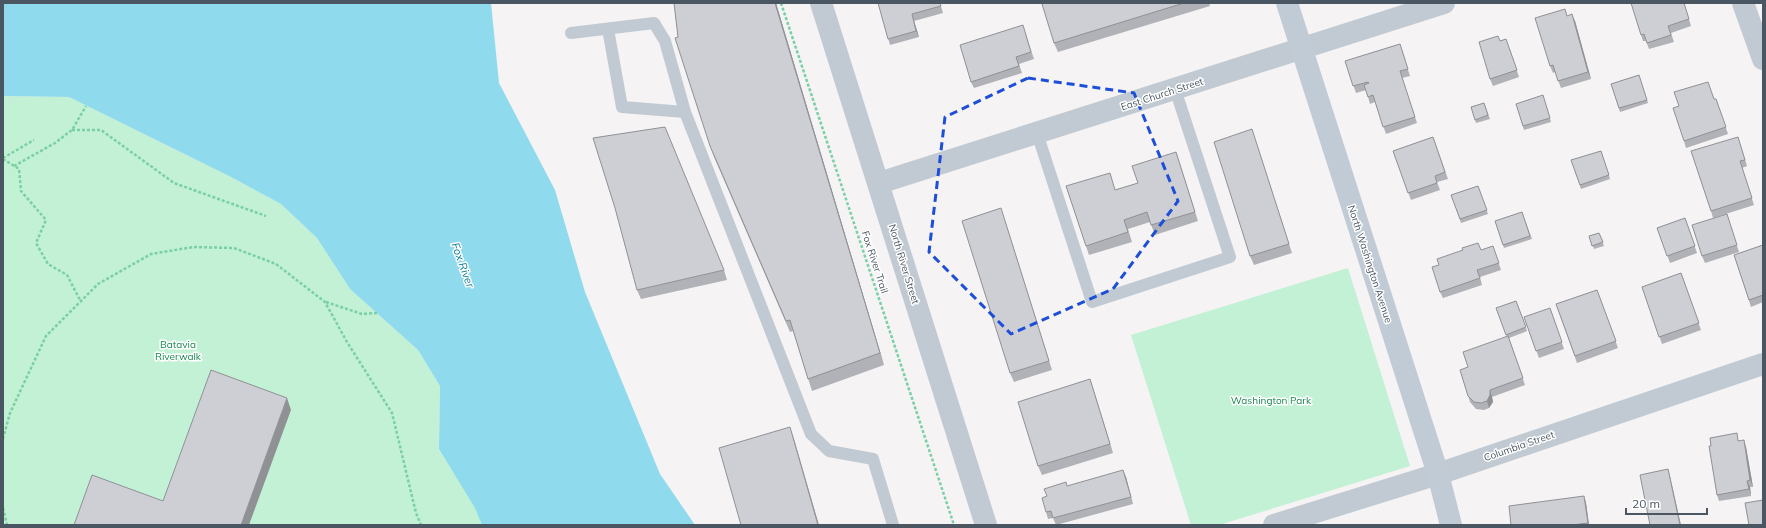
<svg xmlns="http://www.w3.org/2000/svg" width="1766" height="528" font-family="Mulish,sans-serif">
  <rect width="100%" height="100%" fill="#f5f3f3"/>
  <g fill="#c3f1d5">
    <path d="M3 96 69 97 231 177 281 204 317 238 350 289 418 350 440 386 439 449 476 508 482 525H3Z"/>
    <path d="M1348 268 1410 466 1219 525H1191L1131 335Z"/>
  </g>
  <path fill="#90daee" d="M3 3H491L499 83 555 190 585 292 660 474 695 525H482L475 508 439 449 440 386 418 350 350 289 317 238 281 204 231 177 69 97 3 96Z"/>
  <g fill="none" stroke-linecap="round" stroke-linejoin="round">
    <g stroke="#7ad0a6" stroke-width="2.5" stroke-dasharray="3 2" stroke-linecap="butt">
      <path d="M781 3 954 525"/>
      <path d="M72 130H101L174 183 266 216"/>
      <path d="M3 158 34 140"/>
      <path d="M3 159 19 169 21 191 46 220 36 243 48 264 67 275 80 300"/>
      <path d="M14 166 55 143 72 130 86 106"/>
      <path d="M326 302 362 314 377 313"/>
      <path d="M3 439 10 413 46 336 98 284 151 254 193 247 234 248 276 264 325 302 347 342 392 413 416 513 421 525"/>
      <path d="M3 508 7 525"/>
    </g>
    <g stroke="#c1cad2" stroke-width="12">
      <path d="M608 29 622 107 685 112"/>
      <path d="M571 33 654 23 665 41 685 112 811 434 829 451 873 459 893 525"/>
      <path d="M1037 133 1092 302 1230 257 1175 89"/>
    </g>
    <g stroke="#c1cad2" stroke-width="22">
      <path d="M821 3 986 525"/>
      <path d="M1743 3 1763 59"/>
      <path d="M879 183 1444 3"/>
      <path d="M1274 525 1438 474 1763 364"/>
    </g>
    <path stroke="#c1cbd6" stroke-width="22" d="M1287 3 1438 474 1451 525"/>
  </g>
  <g fill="#b0b2b7">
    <path d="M674 3H776L884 365 812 391 793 331 790 332 714 157 710 146 678 37Z"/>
    <path d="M878 3H940L943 13 914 21 919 37 890 45Z"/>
    <path d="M1046 3H1209L1210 6 1058 52 1054 43Z"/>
    <path d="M1684 3 1691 26 1671 33 1674 42 1649 49 1646 41H1643L1641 35Z"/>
    <path d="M1568 16 1575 21 1591 79 1561 88 1555 72 1553 73 1550 66Z"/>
    <path d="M1025 32 1034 59 1019 64 1022 73 974 88 971 82Z"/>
    <path d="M1506 39 1519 77 1493 86 1490 79 1500 41Z"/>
    <path d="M1400 44 1410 76 1402 78 1417 123 1386 134 1375 102 1370 104 1366 90 1356 93 1345 61Z"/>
    <path d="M1639 75 1648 103 1620 112 1611 84Z"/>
    <path d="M1543 95 1551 122 1524 130 1516 104Z"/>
    <path d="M1714 99H1716L1728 134 1686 148 1684 141Z"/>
    <path d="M1484 103 1490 119 1476 123 1471 107Z"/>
    <path d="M1433 137 1448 179 1437 182 1440 190 1411 200 1393 151Z"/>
    <path d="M1738 137 1747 166 1742 168 1754 205 1713 218 1711 211Z"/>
    <path d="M1255 139 1292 253 1254 265 1250 256Z"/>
    <path d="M1601 151 1610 179 1581 189 1571 160Z"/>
    <path d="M1176 152 1198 221 1155 235 1150 222 1128 229 1132 242 1089 255 1086 246 1116 190 1138 183Z"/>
    <path d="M1478 186 1488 214 1461 223 1451 195Z"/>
    <path d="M1522 212 1532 239 1504 248 1495 221Z"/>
    <path d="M1727 214 1739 252 1705 263 1702 256Z"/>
    <path d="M1004 218 1052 370 1014 382 1010 373Z"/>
    <path d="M1685 218 1697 253 1670 263 1657 228Z"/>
    <path d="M1599 233 1604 246 1594 249 1589 236Z"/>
    <path d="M1763 245V302L1751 307 1734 255Z"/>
    <path d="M1493 246 1501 270 1480 277 1482 285 1443 298 1440 292 1481 250Z"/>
    <path d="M724 270 727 280 641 299 637 290Z"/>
    <path d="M1681 273 1701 330 1662 344 1642 287Z"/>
    <path d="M1597 290 1618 348 1577 363 1556 304Z"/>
    <path d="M1516 301 1527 331 1509 338 1525 385 1492 397 1493 402 1489 408 1484 410 1476 409 1470 402 1460 370 1468 367 1507 337 1496 308Z"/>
    <path d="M1550 308 1564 349 1539 358 1524 317Z"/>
    <path d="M1090 379 1113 453 1042 475 1038 466Z"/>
    <path d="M1740 441 1746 447 1753 487H1750L1751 496 1719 501 1717 495Z"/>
    <path d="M1126 477 1133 504 1056 525 1053 518 1048 519 1046 512 1047 496 1067 486Z"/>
    <path d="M1584 496 1586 503 1589 525H1511Z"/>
  </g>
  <g fill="#909195">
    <path d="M775 3H776L884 365 880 353Z"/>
    <path d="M912 14 914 21 919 37 916 31Z"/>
    <path d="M1572 14 1575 21 1591 79 1588 72Z"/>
    <path d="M1090 379 1093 388 1113 453 1110 444Z"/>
    <path d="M1490 390 1492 397 1493 402 1489 408 1487 401Z"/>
    <path d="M287 398 291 410 249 525H241Z"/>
    <path d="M790 427 794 439 819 525H818Z"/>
    <path d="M1744 440 1746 447 1753 487 1750 480Z"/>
    <path d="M1668 469 1670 476 1681 525H1680Z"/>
    <path d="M1123 470 1126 477 1133 504 1131 497Z"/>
    <path d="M1747 481 1750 487 1751 496 1749 489Z"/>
    <path d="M1584 496 1586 503 1589 525H1588V523Z"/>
  </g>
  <g fill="#cdcfd5" stroke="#909195">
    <path d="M674 3H775L880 353 808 379 790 320 786 321 710 146 675 38 678 37Z"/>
    <path d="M878 3H940L941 6 912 14 916 31 888 39Z"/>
    <path d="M1046 3H1184L1054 43 1042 4Z"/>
    <path d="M1631 3H1684L1689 19 1668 26 1671 35 1647 43 1644 34 1641 35Z"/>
    <path d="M1565 9 1567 16 1572 14 1588 72 1558 81 1553 65 1550 66 1535 18Z"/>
    <path d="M1023 25 1031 52 1016 57 1019 66 971 82 960 45Z"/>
    <path d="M1498 36 1500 41 1506 39 1517 70 1490 79 1479 42Z"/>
    <path d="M1400 44 1408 69 1400 71 1415 117 1383 127 1373 95 1368 97 1364 85 1369 83 1368 82 1353 86 1345 61Z"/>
    <path d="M1639 75 1647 100 1619 108 1611 84Z"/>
    <path d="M1708 82 1714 99H1716L1726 127 1684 141 1673 108 1679 106 1674 92Z"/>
    <path d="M1543 95 1550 118 1523 126 1516 104Z"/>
    <path d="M1484 103 1488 115 1475 120 1471 107Z"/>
    <path d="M665 127 724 270 637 290 615 208 593 138Z"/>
    <path d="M1252 129 1289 244 1250 256 1214 142Z"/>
    <path d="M1433 137 1445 172 1435 176 1437 183 1408 193 1393 151Z"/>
    <path d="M1738 137 1745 160 1740 161 1752 198 1711 211 1691 151Z"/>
    <path d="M1601 151 1609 175 1580 185 1571 160Z"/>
    <path d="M1176 152 1195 212 1151 225 1147 212 1124 220 1128 232 1086 246 1066 186 1110 173 1115 190 1138 183 1132 166Z"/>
    <path d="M1478 186 1487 210 1460 219 1451 195Z"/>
    <path d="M1001 208 1049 361 1010 373 962 221Z"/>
    <path d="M1522 212 1530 236 1503 245 1495 221Z"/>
    <path d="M1727 214 1737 245 1702 256 1692 225Z"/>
    <path d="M1685 218 1695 246 1667 256 1657 228Z"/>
    <path d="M1599 233 1603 242 1592 246 1589 236Z"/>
    <path d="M1478 243 1481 250 1493 246 1499 263 1477 270 1480 278 1440 292 1432 267 1439 265 1437 259 1463 250 1462 248Z"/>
    <path d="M1763 245V295L1749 300 1734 255Z"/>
    <path d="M1681 273 1699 323 1659 337 1642 287Z"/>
    <path d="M1597 290 1616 341 1575 356 1556 304Z"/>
    <path d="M1516 301 1526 327 1506 335 1496 308Z"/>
    <path d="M1550 308 1562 342 1536 351 1524 317Z"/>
    <path d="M1508 336 1523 378 1490 390V395L1487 401 1481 403 1474 402 1468 396 1460 370 1468 367 1463 352Z"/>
    <path d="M211 370 287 398 241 525H74L92 475 163 501Z"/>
    <path d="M1090 379 1110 444 1038 466 1018 402Z"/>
    <path d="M790 427 818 525H741L719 448Z"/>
    <path d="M1737 433 1738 441 1744 440 1750 480 1747 481 1749 489 1717 495 1709 446H1711L1710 438Z"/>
    <path d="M1668 469 1680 525H1650L1640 475Z"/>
    <path d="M1123 470 1131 497 1053 518 1051 511 1046 512 1042 498 1047 496 1044 489 1066 482 1067 486Z"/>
    <path d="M1584 496 1588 523 1572 525H1511L1509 506Z"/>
    <path d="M1763 500V525H1749L1745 503Z"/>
  </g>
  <path fill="none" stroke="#1d4ed8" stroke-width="3" stroke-dasharray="8 5" stroke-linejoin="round" d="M1028 78 1134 93 1178 201 1113 289 1011 334 929 252 945 117Z"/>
  <g text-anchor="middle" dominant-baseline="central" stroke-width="3" stroke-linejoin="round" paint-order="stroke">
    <g font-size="10" fill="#4a5661" stroke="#fff">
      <text transform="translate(1162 94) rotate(-18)">East Church Street</text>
      <text transform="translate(875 262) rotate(72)">Fox River Trail</text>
      <text transform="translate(904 264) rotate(73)">North River Street</text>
      <text transform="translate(1370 264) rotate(72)">North Washington Avenue</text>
      <text transform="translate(1519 446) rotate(-19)">Columbia Street</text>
    </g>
    <g font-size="10" fill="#17864f" stroke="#fff">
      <text x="178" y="344">Batavia<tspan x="178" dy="12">Riverwalk</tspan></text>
      <text x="1271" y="400">Washington Park</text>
    </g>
    <g font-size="11" font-style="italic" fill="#0c7c9b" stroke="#fff">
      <text transform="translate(463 265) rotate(70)">Fox River</text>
    </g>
  </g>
  <rect width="1766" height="528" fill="none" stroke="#4a5661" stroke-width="8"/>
  <path d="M1626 508v6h81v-6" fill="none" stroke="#4a5661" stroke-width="2"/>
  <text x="1632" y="508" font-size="12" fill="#4a5661" stroke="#ffffff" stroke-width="3" paint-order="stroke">20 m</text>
</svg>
